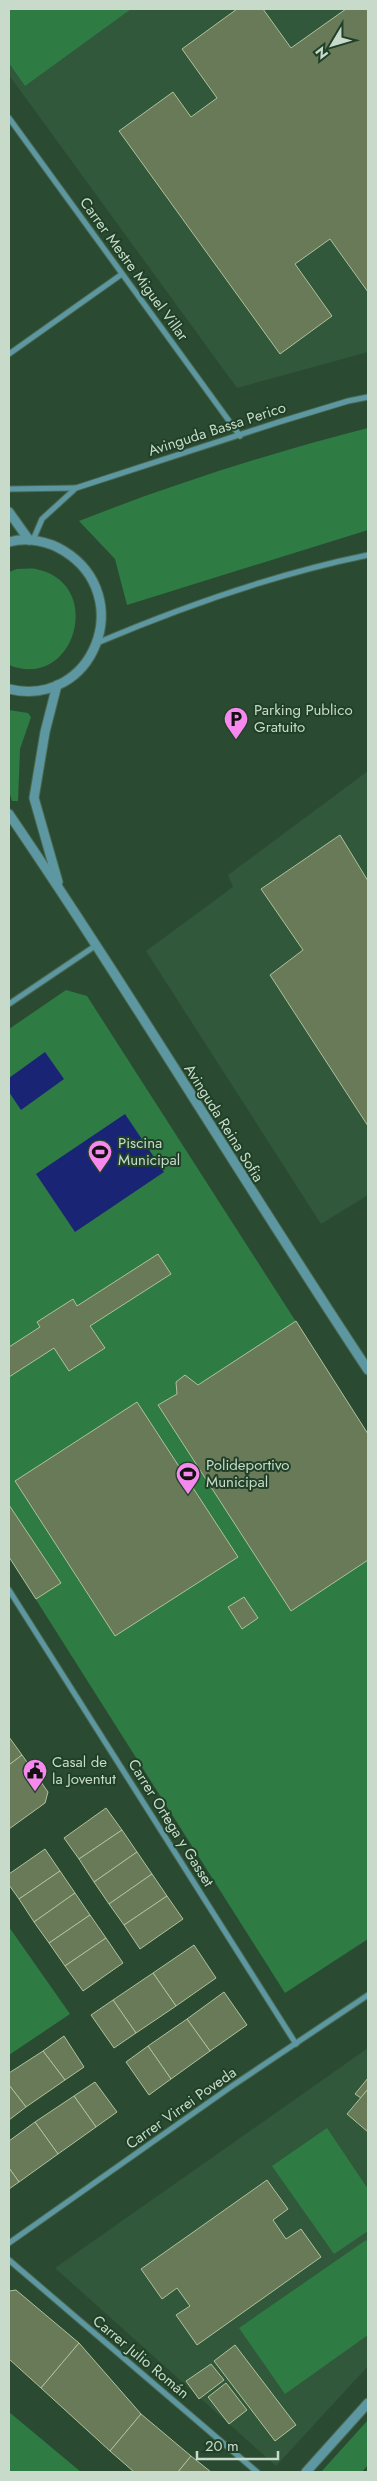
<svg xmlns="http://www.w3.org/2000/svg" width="377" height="2481" font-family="Jost,sans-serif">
  <rect width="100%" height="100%" fill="#2a4b31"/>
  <g fill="#31583a">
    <path d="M9 9H368V352L237 388 9 75Z"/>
    <path d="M368 771V1195L321 1224 146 951 233 887 228 875Z"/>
    <path d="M368 2048V2366L276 2466 55 2268Z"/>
  </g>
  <g fill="#2f7b44">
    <path d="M9 9H131L25 86 9 63Z"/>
    <path d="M368 428V530L127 605 115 559 79 521C173 484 270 453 368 428Z"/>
    <path d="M17 569C23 569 30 568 36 569 106 583 75 692 9 665V572Z"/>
    <path d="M9 710 28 713 31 717 20 749 18 801H12L9 791Z"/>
    <path d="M66 990 87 996 368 1434V1939L285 1993 9 1557V1029Z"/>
    <path d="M9 1927 70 2014 9 2055Z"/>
    <path d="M327 2128 368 2189V2231L334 2254 272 2166Z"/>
    <path d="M366 2240 368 2243V2335L285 2394 239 2328Z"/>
    <path d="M9 2412 81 2472H9Z"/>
    <path d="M368 2420V2465L362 2472H321Z"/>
  </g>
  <g fill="#192475">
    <path d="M45 1052 64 1079 21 1110 9 1092V1078Z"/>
    <path d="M125 1114 164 1172 75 1232 36 1174Z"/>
  </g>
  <g fill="#687a57" stroke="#aec29b">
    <path d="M237 9H263L291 48 346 9H368V292L330 239 295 264 332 316 280 354 119 131 173 92 191 117 217 98 182 49Z"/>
    <path d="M340 835 368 881V1126L270 975 303 950 261 889Z"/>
    <path d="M158 1254 171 1274 90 1326 105 1348 69 1371 54 1348 9 1377V1347L40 1327 37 1322 73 1299 77 1306Z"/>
    <path d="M296 1321 368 1434V1560L291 1611 158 1405 177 1394 176 1382 185 1375 198 1385Z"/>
    <path d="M137 1402 238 1557 115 1636 15 1481Z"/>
    <path d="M9 1505 61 1583 36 1599 9 1557Z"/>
    <path d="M244 1597 258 1618 242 1629 228 1607Z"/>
    <path d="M9 1737 22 1755 9 1765Z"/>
    <path d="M22 1755 48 1792 45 1803 9 1829V1765Z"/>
    <path d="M106 1808 122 1830 79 1859 64 1838Z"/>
    <path d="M122 1830 137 1852 94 1882 79 1859Z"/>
    <path d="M45 1849 60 1871 19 1899 9 1885V1874Z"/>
    <path d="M137 1852 152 1874 109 1904 94 1882Z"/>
    <path d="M60 1871 75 1893 34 1922 19 1899Z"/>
    <path d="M152 1874 167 1896 124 1925 109 1904Z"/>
    <path d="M75 1893 90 1915 49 1943 34 1922Z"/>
    <path d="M167 1896 183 1919 140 1949 124 1925Z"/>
    <path d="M90 1915 106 1938 65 1966 49 1943Z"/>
    <path d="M106 1938 123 1963 83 1991 65 1966Z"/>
    <path d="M194 1945 216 1978 176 2006 153 1973Z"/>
    <path d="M153 1973 176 2006 136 2033 113 2000Z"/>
    <path d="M224 1992 247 2025 210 2051 187 2019Z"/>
    <path d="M113 2000 136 2033 114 2048 91 2015Z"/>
    <path d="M187 2019 210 2051 171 2079 148 2046Z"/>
    <path d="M64 2036 84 2067 65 2080 43 2051Z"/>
    <path d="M148 2046 171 2079 149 2095 126 2062Z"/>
    <path d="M43 2051 65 2080 26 2107 9 2085V2073Z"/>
    <path d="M368 2078V2089L361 2098 355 2094Z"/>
    <path d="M95 2082 117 2112 96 2127 74 2096Z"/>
    <path d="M9 2085 26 2107 9 2120Z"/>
    <path d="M368 2089V2132L347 2114Z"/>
    <path d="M74 2096 96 2127 58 2154 35 2122Z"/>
    <path d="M35 2122 58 2154 19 2182 9 2168V2141Z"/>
    <path d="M9 2168 19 2182 9 2189Z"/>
    <path d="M267 2180 288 2209 273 2220 286 2239 301 2229 321 2257 197 2345 176 2315 190 2306 177 2288 162 2299 141 2269Z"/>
    <path d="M16 2290 79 2343 41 2388 9 2359V2291Z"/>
    <path d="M79 2343 141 2414 110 2451 41 2388Z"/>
    <path d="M235 2345 296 2425 275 2441 214 2361Z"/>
    <path d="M211 2364 224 2380 199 2399 186 2381Z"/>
    <path d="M226 2383 247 2410 229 2424 208 2397Z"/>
    <path d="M141 2414 191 2456 178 2472H134L110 2451Z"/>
    <path d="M191 2456 211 2472H178Z"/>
  </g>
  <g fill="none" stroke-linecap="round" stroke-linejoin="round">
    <defs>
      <g id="minor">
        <path d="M9 118 240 436"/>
        <path d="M9 354 122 274"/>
        <path d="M9 489 75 488"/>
        <path d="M33 540 42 519 76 488 279 422 348 401 368 397"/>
        <path d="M97 643C184 606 275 574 368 555"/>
        <path d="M9 1004 95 946"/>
        <path d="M9 1590 296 2044"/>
        <path d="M9 2243 232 2086 368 1995"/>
        <path d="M9 2260 257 2472"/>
      </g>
      <g id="tertiary">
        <path d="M9 512 29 540"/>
        <path d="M9 542C27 537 48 541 64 551 137 596 94 709 9 689"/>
        <path d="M57 685 45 732 34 798 58 882"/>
        <path d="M9 814C133 996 246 1186 368 1370"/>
        <path d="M306 2472 368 2403"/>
      </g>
    </defs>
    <use href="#minor" stroke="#4a6850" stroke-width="7"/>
    <use href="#tertiary" stroke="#4a6850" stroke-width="11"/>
    <use href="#minor" stroke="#5d97a1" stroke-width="5"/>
    <use href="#tertiary" stroke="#5d97a1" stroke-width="9"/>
  </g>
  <defs>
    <symbol id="parking-pin" viewBox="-11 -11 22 30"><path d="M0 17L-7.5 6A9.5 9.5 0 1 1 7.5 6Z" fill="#f689ed" stroke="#204027"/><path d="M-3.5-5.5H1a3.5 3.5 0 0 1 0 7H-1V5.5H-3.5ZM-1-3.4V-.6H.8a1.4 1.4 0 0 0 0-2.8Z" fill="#111"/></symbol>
    <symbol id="stadium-pin" viewBox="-11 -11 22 30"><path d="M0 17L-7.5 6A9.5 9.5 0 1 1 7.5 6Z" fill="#f689ed" stroke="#204027"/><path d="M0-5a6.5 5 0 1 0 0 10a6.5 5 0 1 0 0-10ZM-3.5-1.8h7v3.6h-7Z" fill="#111"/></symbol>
    <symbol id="civic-pin" viewBox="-11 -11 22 30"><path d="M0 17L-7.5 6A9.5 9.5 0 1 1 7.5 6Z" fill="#f689ed" stroke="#204027"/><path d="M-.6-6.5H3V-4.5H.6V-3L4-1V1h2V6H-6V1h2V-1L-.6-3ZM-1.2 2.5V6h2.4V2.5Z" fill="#111"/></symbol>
  </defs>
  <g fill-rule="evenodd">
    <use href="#parking-pin" x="222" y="705" width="28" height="38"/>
    <use href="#stadium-pin" x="86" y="1138" width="28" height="38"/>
    <use href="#stadium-pin" x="174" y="1460" width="28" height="38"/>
    <use href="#civic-pin" x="21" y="1757" width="28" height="38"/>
  </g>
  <g text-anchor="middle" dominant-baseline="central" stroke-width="4" stroke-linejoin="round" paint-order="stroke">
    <g font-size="15" fill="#c8dbcb" stroke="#204027">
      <text transform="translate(134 269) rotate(54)">Carrer Mestre Miguel Villar</text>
      <text transform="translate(217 429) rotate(-18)">Avinguda Bassa Perico</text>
      <text transform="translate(224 1123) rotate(58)">Avinguda Reina Sofia</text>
      <text transform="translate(171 1823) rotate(58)">Carrer Ortega y Gasset</text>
      <text transform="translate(181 2108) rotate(-35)">Carrer Virrei Poveda</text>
      <text transform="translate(141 2357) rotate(40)">Carrer Julio Román</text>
    </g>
    <g font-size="15" fill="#c8dbcb" stroke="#204027" text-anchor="start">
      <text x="254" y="710">Parking Publico<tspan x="254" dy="17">Gratuito</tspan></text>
      <text x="118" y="1143">Piscina<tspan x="118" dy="17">Municipal</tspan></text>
      <text x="206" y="1465">Polideportivo<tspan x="206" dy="17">Municipal</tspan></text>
      <text x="52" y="1762">Casal de<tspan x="52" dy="17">la Joventut</tspan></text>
    </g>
  </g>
  <rect width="377" height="2481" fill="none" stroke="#c8dbcb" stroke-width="20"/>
  <g transform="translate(332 45) rotate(232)" stroke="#204027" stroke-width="4" paint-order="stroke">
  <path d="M0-4L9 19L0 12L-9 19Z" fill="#c8dbcb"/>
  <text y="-8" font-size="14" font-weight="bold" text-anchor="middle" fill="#c8dbcb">N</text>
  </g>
  <path d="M197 2451v8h81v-8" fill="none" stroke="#c8dbcb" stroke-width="2.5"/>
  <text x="205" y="2451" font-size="15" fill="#c8dbcb" stroke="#204027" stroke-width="4" paint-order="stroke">20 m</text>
</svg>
